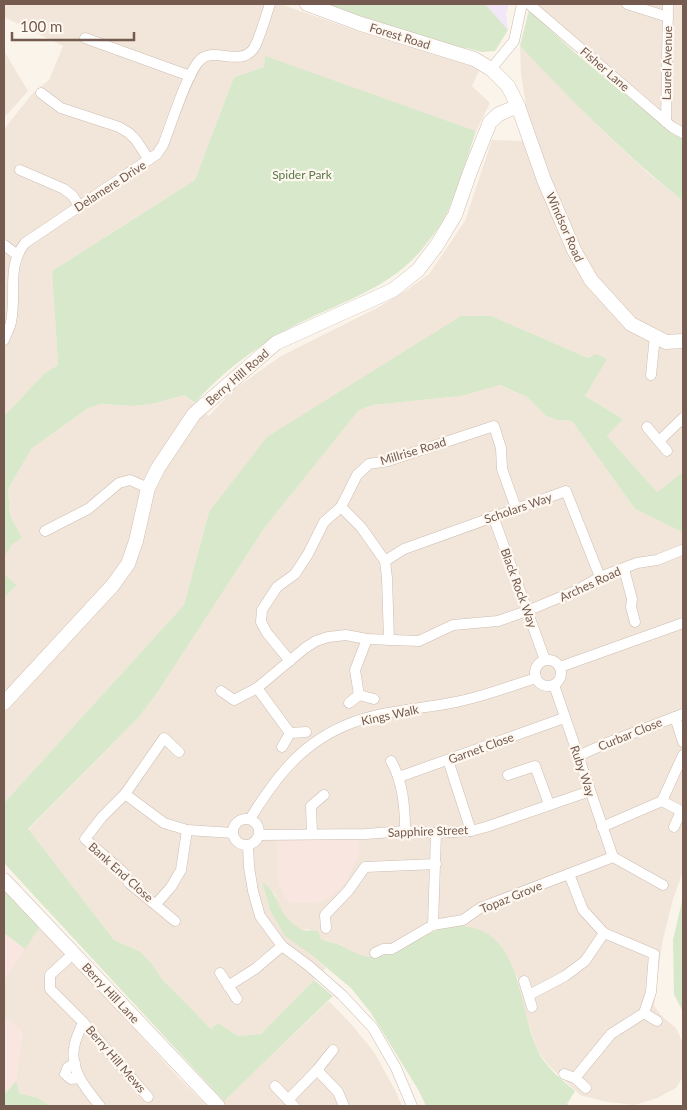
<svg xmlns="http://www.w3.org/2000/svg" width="687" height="1110" font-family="Lato,sans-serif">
  <rect width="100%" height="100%" fill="#fbf4eb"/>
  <g fill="#f2e6da">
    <path d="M4 4H280L363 33 480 69 472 86 490 103 476 131 265 57 264 67 234 77 195 180 52 271 58 365 44 374 4 416V129L32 94 49 80 63 46 4 17Z"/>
    <path d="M537 4H683V138L674 135 664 127 671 118Z"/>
    <path d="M520 46 605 133 648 173 683 201V472L657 492 607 436 623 419 585 396 607 358H588L491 316 209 512 184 605 4 803V598L17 585 4 574V558L12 543 22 538 10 515 8 489 32 448 88 408 101 404 135 406 156 403 184 395 209 416 233 390 281 356 377 308 407 290 429 274 465 221 492 140 521 141 533 129 526 105 521 74Z"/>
    <path d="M4 51 28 91 4 118Z"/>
    <path d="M499 385 527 397 546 416 557 420 572 421 635 509 680 531 683 535V872L673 899 662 944 654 1006 663 1017 676 1028 683 1043V1077L676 1088 657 1098 635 1105 607 1102 580 1095 548 1065 537 1050 523 1005 517 977 434 930 421 940 393 954 371 957 357 955 341 945 321 939 309 929 301 930 288 921 279 907 275 894 262 882 270 910 309 953 326 968 261 1034 238 1036 218 1023 211 1029 162 979 151 963 141 952 114 940 28 830 138 718 159 690 265 527 359 410 373 405 461 396Z"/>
    <path d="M39 928 81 970 179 1078 207 1106H51L36 1097 20 1094 16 1081 22 1031 4 1017V979Z"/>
    <path d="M329 1001 351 1024 374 1052 395 1090 402 1106H218Z"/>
  </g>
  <g fill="#fae6e0">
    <path d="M358 840 359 854 344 885 332 896 320 902 291 903 285 897 278 880 276 841Z"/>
    <path d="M4 933 25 949 4 979Z"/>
    <path d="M4 1017 22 1030 16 1081 4 1095Z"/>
  </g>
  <path fill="#f1e7f8" d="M485 4H509L506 14 508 30Z"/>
  <g fill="#d8e8ca">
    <path d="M327 4H485L508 30 495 51 482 52 466 48 460 49 364 18Z"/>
    <path d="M529 10 574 52 674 135 683 138V201C624 154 572 101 520 46Z"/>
    <path d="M265 56 476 131C467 158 459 186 447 213 442 224 433 235 426 244 392 291 331 304 283 332 251 351 219 375 195 403L184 395 156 403 135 406 101 404 88 408 32 448 8 489 10 515 22 538 12 544 4 558V416L44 374 58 365 52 271 195 180 234 77 264 67Z"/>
    <path d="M461 316H491L588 358 596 354 607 359 585 396 623 419 607 436 657 492 683 472V535L680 531 635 509 572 421 557 420 546 416 527 397 500 385 461 396 373 405 359 410 265 527 159 690 138 718 28 829 114 940 141 952 151 963 162 979 211 1029 218 1023 238 1036 261 1034 314 980 333 996 224 1101 4 863V803L184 605 209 512 267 437Z"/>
    <path d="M4 574 17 585 4 598Z"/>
    <path d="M262 882C280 893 276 912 295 925 296 926 300 929 302 930 307 931 313 930 318 931L321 939C328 942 336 943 342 946 352 951 359 956 370 957 407 958 427 923 462 926 522 930 518 1007 537 1049 544 1066 561 1079 575 1091L567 1104 571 1106H426L419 1091 371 1013 351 988 309 953 285 936 270 910Z"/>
    <path d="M4 887 34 919 39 928 25 949 4 933Z"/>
    <path d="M683 897V1012L674 994 673 940Z"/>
    <path d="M16 1081 20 1094 36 1097 51 1106H4V1095Z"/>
  </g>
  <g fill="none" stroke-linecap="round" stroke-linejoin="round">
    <defs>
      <g id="street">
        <path d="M529 4 672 127 683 133"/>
        <path d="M627 4 668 17"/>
        <path d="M85 38 190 76"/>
        <path d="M491 69 514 41 522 4"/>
        <path d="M41 93 61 108 119 127 129 133 136 140 149 160"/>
        <path d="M666 122 668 4"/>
        <path d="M20 170 64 189 73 196 79 206"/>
        <path d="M4 245 16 254"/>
        <path d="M4 340C6 334 10 328 11 322 17 293 6 267 25 243L157 154 163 145C171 125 187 73 200 60 215 46 240 68 254 48 260 38 266 15 270 4"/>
        <path d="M651 375 655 336"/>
        <path d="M647 427 667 451"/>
        <path d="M659 441 683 418"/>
        <path d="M341 507 361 527 385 561 387 578 389 640"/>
        <path d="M493 516 545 660"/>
        <path d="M45 531 88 509 119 483 130 480 148 488"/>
        <path d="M385 561 404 549 566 491 600 577"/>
        <path d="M624 569 632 599 631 607 635 622"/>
        <circle cx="548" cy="673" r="13"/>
        <path d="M290 661 267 633 261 622 262 610 277 587 295 574 308 554 324 522 341 507 357 475 369 464 388 461 494 426 501 448 502 469 516 508"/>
        <path d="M560 667 683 623"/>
        <path d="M554 685 613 857"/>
        <path d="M257 688 290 733"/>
        <path d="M221 691 234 700 257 688 305 648 316 641 328 637 346 635 367 639 419 641 453 625 498 621 527 611 575 591 600 577 637 563 657 560 682 550"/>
        <path d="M359 695 355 670 367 639"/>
        <path d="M349 703 359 695 374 699"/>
        <path d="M675 717 683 742"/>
        <path d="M282 747 290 733 306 732"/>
        <path d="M179 752 164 738 125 794 164 823 187 830 233 833"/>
        <path d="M578 756 607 743 683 714"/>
        <path d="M448 760 471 831"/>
        <path d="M391 761C403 782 405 807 405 831"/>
        <path d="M508 775 535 766 549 804"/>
        <path d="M399 777 564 718"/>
        <path d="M125 794 102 817 85 839 123 872 129 883 175 921"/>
        <path d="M662 801 681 811 674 827"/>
        <circle cx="246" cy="832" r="13"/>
        <path d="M250 819C277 775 304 740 354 722 387 710 422 709 456 702 483 697 510 686 536 678"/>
        <path d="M602 827 662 801 683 755"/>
        <path d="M312 834 311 806 324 795"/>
        <path d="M259 835 366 834 405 831 436 833 471 831 486 827 590 791"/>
        <path d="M248 845 249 867 253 891 260 916 282 946 309 966 342 995 373 1028 396 1068 412 1106"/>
        <path d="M613 857 663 885"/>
        <path d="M569 874 583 910 604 933 654 954 651 992 644 1013 611 1034 575 1078"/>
        <path d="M156 904 171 887 181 870 187 830"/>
        <path d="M433 925 436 833"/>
        <path d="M326 928 325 915 348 891 365 867 436 864"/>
        <path d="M74 953 50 975V989L83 1022 148 1097"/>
        <path d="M375 953 383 949H392L433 925 463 920 480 908 613 857"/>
        <path d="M220 973 237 999"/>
        <path d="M524 981 532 1007"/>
        <path d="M228 986 255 969 282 946"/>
        <path d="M529 995 565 976 585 961 604 933"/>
        <path d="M644 1013 657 1021"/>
        <path d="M83 1022C80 1030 75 1039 74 1048 70 1071 87 1090 100 1106"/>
        <path d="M75 1063 68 1067 65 1074 71 1079 79 1078"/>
        <path d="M317 1070 338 1092 344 1106"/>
        <path d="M564 1074 575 1078 586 1088"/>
        <path d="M275 1086 294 1106"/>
        <path d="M288 1100 317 1070 333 1050"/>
      </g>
      <g id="secondary">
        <path d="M307 4 361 24 474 59 491 69 508 86 518 106 544 180 574 250 591 280 631 324 666 342 683 341"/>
        <path d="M4 703 113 585 128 564 136 541 148 488 158 468 194 414 276 343 393 290 418 270 437 245 455 215 470 172 490 122 499 114 518 106"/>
        <path d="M4 880 218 1106"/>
      </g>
    </defs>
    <use href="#street" stroke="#cdbcb1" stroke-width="11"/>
    <use href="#secondary" stroke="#d2beb1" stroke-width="15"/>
    <use href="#street" stroke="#fff" stroke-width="10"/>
    <use href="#secondary" stroke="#fff" stroke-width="14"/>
  </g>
  <g text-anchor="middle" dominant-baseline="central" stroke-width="4.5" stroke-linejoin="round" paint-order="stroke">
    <g font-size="12" fill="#755b4f" stroke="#fef8f1">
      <text transform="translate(400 36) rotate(17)">Forest Road</text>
      <text transform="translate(667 63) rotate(-89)">Laurel Avenue</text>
      <text transform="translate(605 69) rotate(41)">Fisher Lane</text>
      <text transform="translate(110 186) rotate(-33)">Delamere Drive</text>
      <text transform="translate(565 227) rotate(66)">Windsor Road</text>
      <text transform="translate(237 377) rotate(-41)">Berry Hill Road</text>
      <text transform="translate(413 451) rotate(-17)">Millrise Road</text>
      <text transform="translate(518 508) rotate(-19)">Scholars Way</text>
      <text transform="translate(590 584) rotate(-25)">Arches Road</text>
      <text transform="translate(519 588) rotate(70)">Black Rock Way</text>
      <text transform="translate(390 715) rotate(-12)">Kings Walk</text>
      <text transform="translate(630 734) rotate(-22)">Curbar Close</text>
      <text transform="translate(481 748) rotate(-20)">Garnet Close</text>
      <text transform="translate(583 771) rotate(71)">Ruby Way</text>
      <text transform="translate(428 831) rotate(-2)">Sapphire Street</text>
      <text transform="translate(121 872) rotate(42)">Bank End Close</text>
      <text transform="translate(511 897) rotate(-22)">Topaz Grove</text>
      <text transform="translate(111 993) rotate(47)">Berry Hill Lane</text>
      <text transform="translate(116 1059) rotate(49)">Berry Hill Mews</text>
    </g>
    <g font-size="12" fill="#597948" stroke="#fef8f1">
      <text x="302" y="174">Spider Park</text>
    </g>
  </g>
  <rect width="687" height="1110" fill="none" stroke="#755b4f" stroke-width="10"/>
  <path d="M12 32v8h122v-8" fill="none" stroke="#755b4f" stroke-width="2.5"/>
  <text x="20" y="32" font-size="15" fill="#755b4f" stroke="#fef8f1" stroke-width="4" paint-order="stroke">100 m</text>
</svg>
